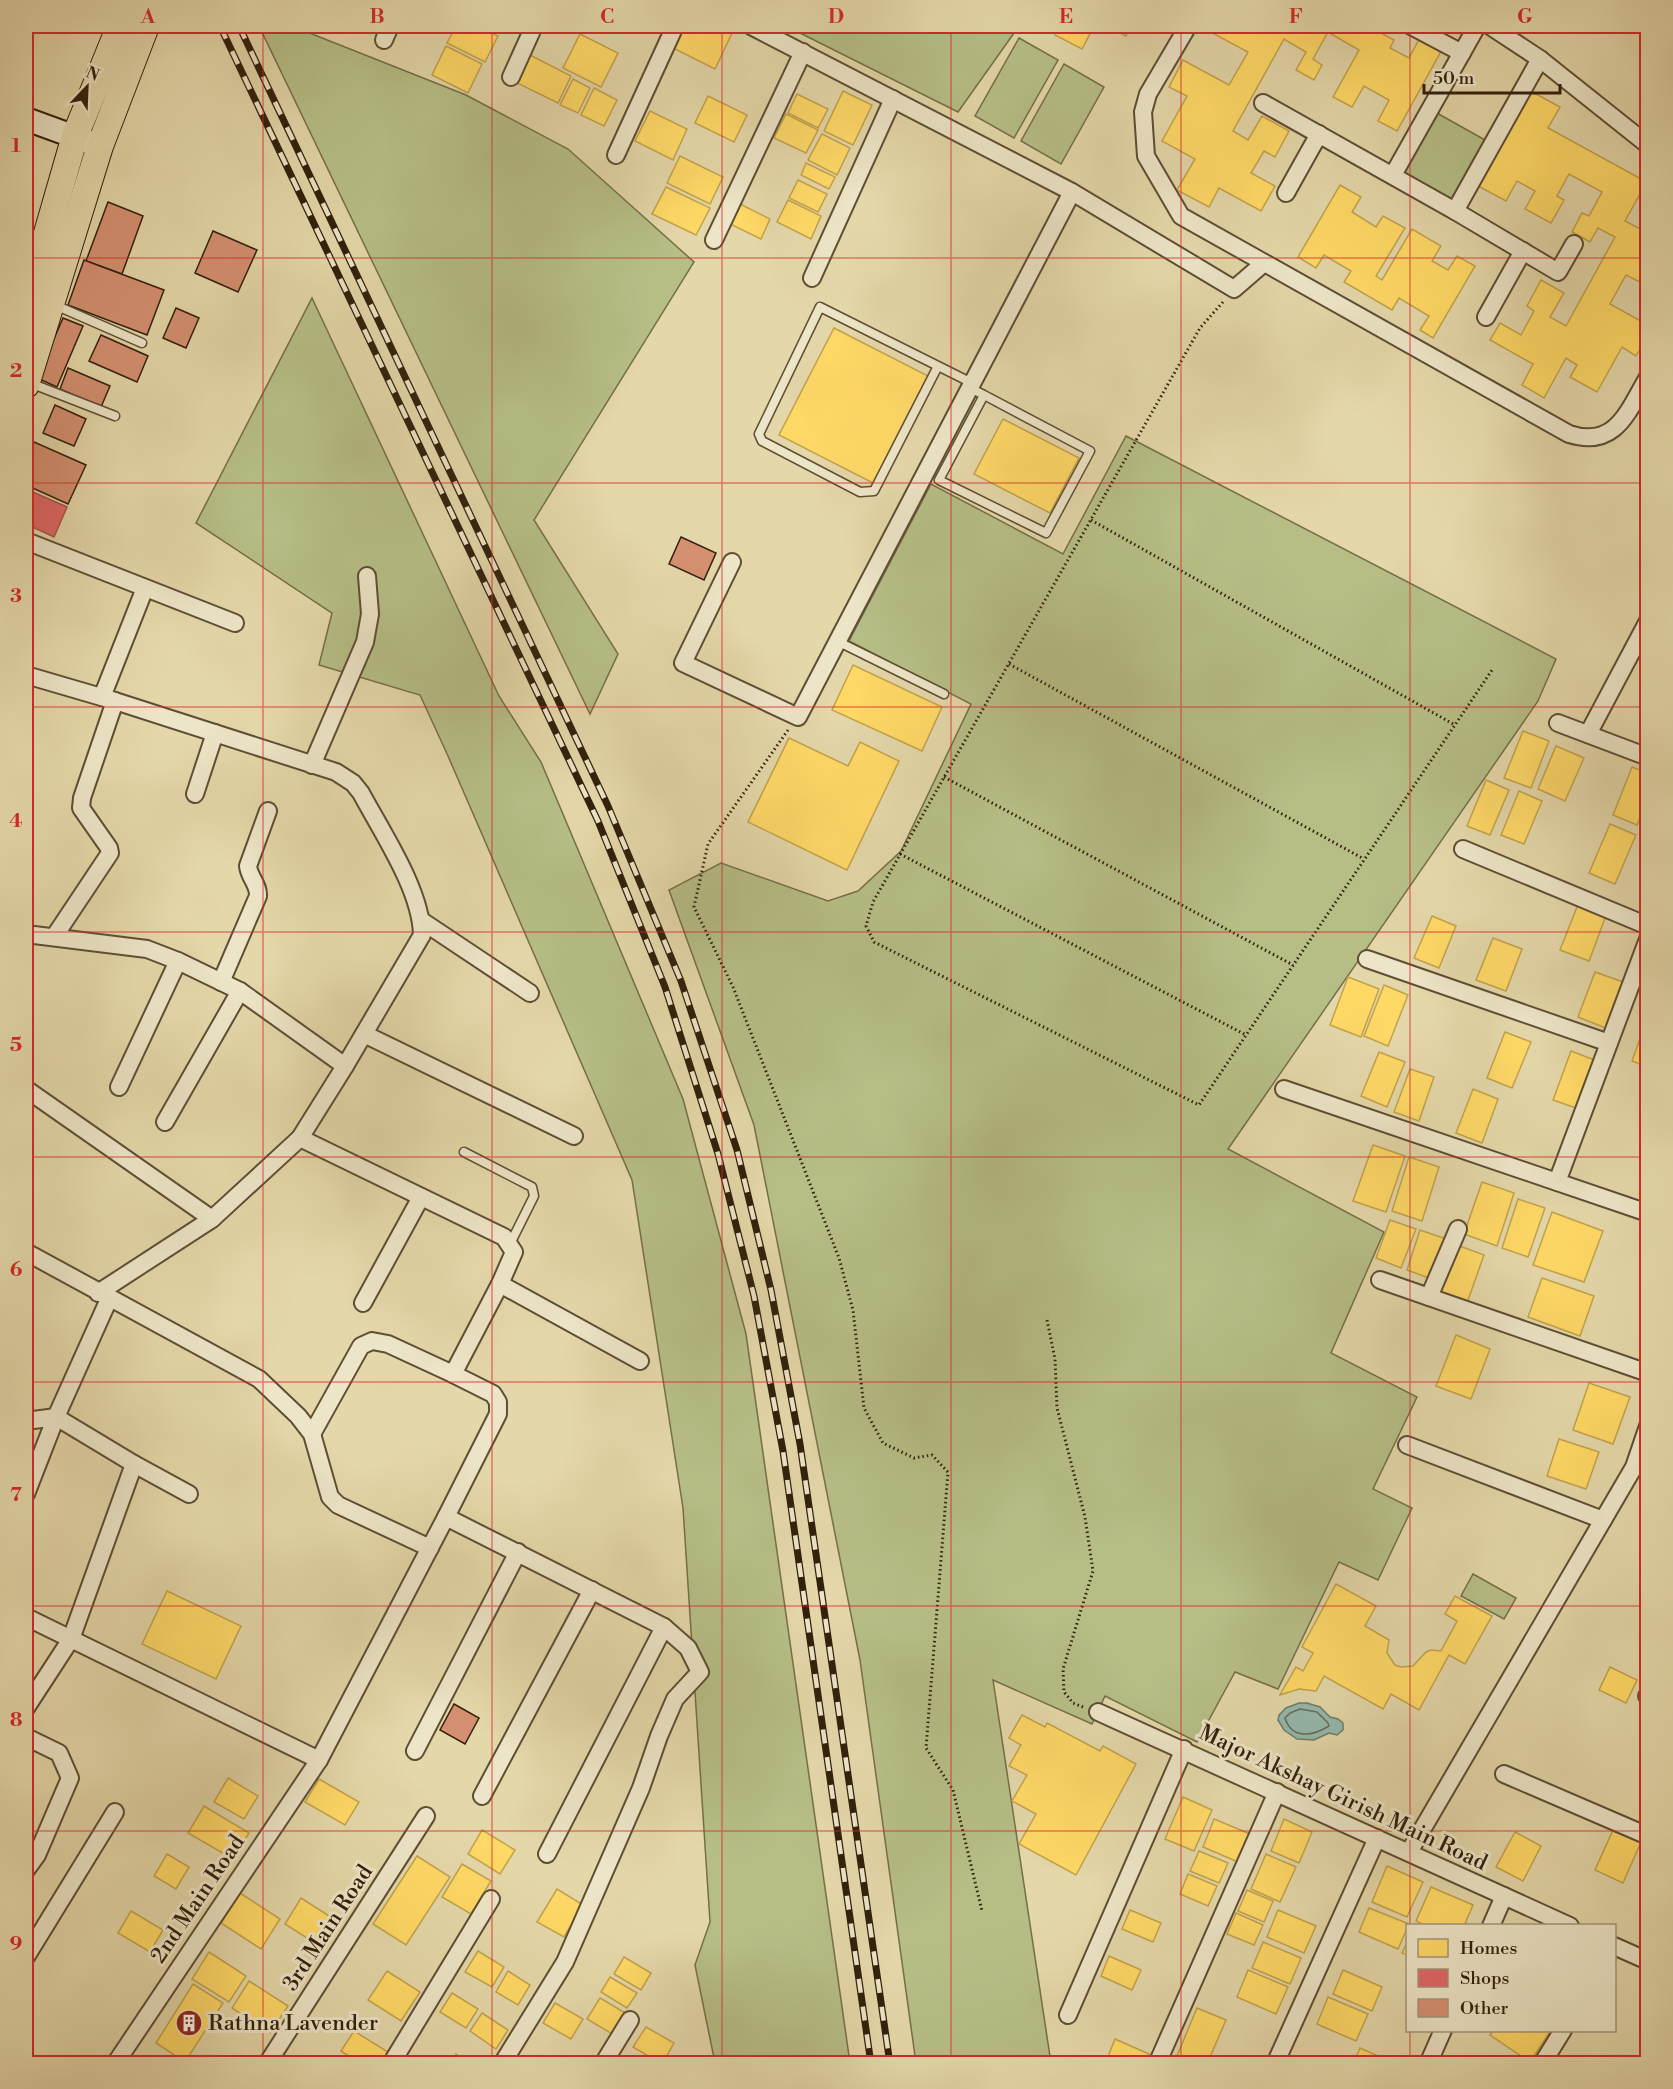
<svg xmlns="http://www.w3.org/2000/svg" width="1673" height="2089" font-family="'Libre Bodoni',serif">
  <rect width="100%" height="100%" fill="#e4d7a9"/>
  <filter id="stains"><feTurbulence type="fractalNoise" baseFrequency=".00333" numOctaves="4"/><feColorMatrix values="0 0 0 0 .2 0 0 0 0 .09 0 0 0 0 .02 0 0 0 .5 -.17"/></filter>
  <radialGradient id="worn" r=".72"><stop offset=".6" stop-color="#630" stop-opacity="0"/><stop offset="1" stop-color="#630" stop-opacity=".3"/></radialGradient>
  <g fill="#b6be86" stroke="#746f49" stroke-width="1.5">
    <path d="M259 26H292L466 95 568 149 694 262 534 520 618 654 590 714Z"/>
    <path d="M786 26H1019L958 112Z"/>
    <path d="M1019 38 1058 60 1014 138 975 116Z"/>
    <path d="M1064 64 1104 87 1061 164 1021 141Z"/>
    <path d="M1435 112 1487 141 1453 201 1401 171Z"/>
    <path d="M312 298 499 696 541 762 683 1099 746 1334 850 2063H715L695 1965 710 1922 683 1508 632 1180 448 756 420 695 319 665 332 613 196 523Z"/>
    <path d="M1126 436 1556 659 1538 701 1228 1149 1384 1232 1331 1353 1417 1397 1373 1489 1412 1508 1378 1580 1339 1562 1278 1689 1235 1672 1197 1742 1105 1696 1092 1724 993 1680 1051 2063H916L860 1660 754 1125 669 890 721 863 828 901 858 891 901 851 971 704 849 641 931 484 1063 554Z"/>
    <path d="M1473 1574 1516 1598 1504 1619 1461 1596Z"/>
  </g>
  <path fill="#95b9ad" stroke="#6d7c6d" stroke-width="1.5" d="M1299 1703H1307L1320 1707 1330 1717 1338 1719 1343 1723V1730L1337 1735 1329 1733 1314 1740 1297 1739 1284 1730 1278 1720 1279 1715 1286 1708Z"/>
  <g fill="#ffd966" stroke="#c2a24b" stroke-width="1.5">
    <path d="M456 26H478L498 36 485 62 447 43Z"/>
    <path d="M486 26H502L499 32Z"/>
    <path d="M684 26H717L732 33 715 69 673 48Z"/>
    <path d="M1060 26H1094L1082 49 1055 35Z"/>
    <path d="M1107 26H1131L1126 36Z"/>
    <path d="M1204 26H1368L1394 40 1390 48 1409 58 1422 34 1444 46 1397 131 1378 121 1389 100 1364 86 1352 107 1333 97 1359 50 1328 32 1313 59 1322 65 1314 80 1296 70 1306 52 1284 39 1233 131 1248 140 1262 116 1289 131 1275 157 1264 151 1251 173 1275 186 1261 211 1219 188 1209 207 1177 190 1195 159 1162 141 1187 96 1169 87 1183 60 1229 85 1248 52 1203 28Z"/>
    <path d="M580 34 618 53 601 87 563 68Z"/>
    <path d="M446 46 482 64 468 93 432 75Z"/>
    <path d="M526 53 571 76 558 103 513 81Z"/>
    <path d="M573 79 590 88 578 113 560 105Z"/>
    <path d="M594 88 617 100 604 126 581 115Z"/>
    <path d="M1529 90 1560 107 1548 128 1641 179 1645 171 1648 172V198L1640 194 1625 221 1648 233V286L1626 275 1610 304 1648 325V335L1636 356 1622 347 1597 392 1570 377 1577 365 1566 358 1544 398 1522 385 1533 364 1490 340 1500 323 1521 335 1534 311 1527 306 1541 280 1564 293 1550 317 1566 326 1615 237 1598 228 1590 242 1572 232 1582 213 1589 216 1602 192 1569 174 1557 196 1564 200 1551 223 1525 209 1535 191 1517 181 1506 201 1476 185Z"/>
    <path d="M843 91 872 105 853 145 824 131Z"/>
    <path d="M797 94 828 109 818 128 788 113Z"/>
    <path d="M708 96 747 115 734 142 695 123Z"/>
    <path d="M650 111 687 129 673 160 635 141Z"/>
    <path d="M786 114 818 130 806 153 774 138Z"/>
    <path d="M822 134 850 148 837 175 808 160Z"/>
    <path d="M680 156 723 177 710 204 667 183Z"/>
    <path d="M806 163 835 177 829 189 801 175Z"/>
    <path d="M798 180 827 194 818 212 789 198Z"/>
    <path d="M1340 185 1361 197 1352 212 1376 227 1383 216 1405 228 1376 276 1382 280 1412 229 1441 246 1432 261 1448 270 1457 256 1475 266 1433 338 1420 330 1429 316 1399 298 1392 310 1344 282 1351 271 1324 255 1316 268 1298 257Z"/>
    <path d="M666 187 710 208 696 235 652 214Z"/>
    <path d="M788 200 821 216 811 239 777 222Z"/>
    <path d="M740 204 770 219 761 239 730 224Z"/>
    <path d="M834 328 928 376 873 483 779 435Z"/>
    <path d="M1003 419 1079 458 1050 513 974 474Z"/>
    <path d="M853 665 942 707 922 751 832 710Z"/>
    <path d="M1523 731 1549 741 1531 788 1504 778Z"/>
    <path d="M789 738 848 766 860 742 899 761 847 870 748 822Z"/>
    <path d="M1556 746 1584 758 1565 801 1538 789Z"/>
    <path d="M1632 767 1648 773V797L1637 825 1613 815Z"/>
    <path d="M1486 780 1509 790 1490 835 1467 826Z"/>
    <path d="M1519 791 1542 801 1524 844 1501 835Z"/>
    <path d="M1610 824 1636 835 1615 884 1589 873Z"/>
    <path d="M1579 902 1607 913 1589 961 1560 950Z"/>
    <path d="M1432 916 1456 926 1439 968 1414 958Z"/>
    <path d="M1493 938 1522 949 1506 991 1476 980Z"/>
    <path d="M1595 972 1626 983 1608 1029 1578 1017Z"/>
    <path d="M1348 977 1379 989 1361 1037 1330 1025Z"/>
    <path d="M1384 985 1408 995 1388 1046 1364 1036Z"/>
    <path d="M1505 1032 1531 1042 1512 1088 1487 1078Z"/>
    <path d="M1642 1033 1648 1035V1067L1632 1061Z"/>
    <path d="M1571 1051 1597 1061 1579 1109 1553 1100Z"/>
    <path d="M1379 1052 1405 1062 1387 1107 1361 1096Z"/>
    <path d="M1410 1069 1434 1077 1419 1121 1394 1112Z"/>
    <path d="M1473 1089 1498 1099 1482 1143 1456 1133Z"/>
    <path d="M1373 1145 1405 1156 1386 1212 1353 1201Z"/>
    <path d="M1409 1157 1439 1167 1422 1221 1392 1211Z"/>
    <path d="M1482 1182 1514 1193 1497 1246 1464 1234Z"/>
    <path d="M1518 1199 1545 1208 1528 1257 1502 1248Z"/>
    <path d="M1552 1212 1603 1231 1584 1282 1533 1265Z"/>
    <path d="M1390 1220 1416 1229 1401 1268 1376 1258Z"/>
    <path d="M1420 1230 1446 1239 1432 1279 1407 1270Z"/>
    <path d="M1457 1245 1484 1255 1467 1303 1439 1293Z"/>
    <path d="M1542 1278 1594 1296 1580 1336 1528 1317Z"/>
    <path d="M1456 1335 1490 1349 1471 1399 1436 1386Z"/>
    <path d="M1589 1383 1630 1397 1613 1444 1573 1430Z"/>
    <path d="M1559 1439 1599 1452 1586 1489 1547 1476Z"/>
    <path d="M1336 1584 1376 1606 1365 1626 1389 1640 1387 1653 1395 1665 1401 1667 1413 1666 1426 1652 1431 1650 1441 1651 1457 1621 1445 1614 1455 1596 1492 1616 1465 1664 1449 1655 1419 1710 1391 1694 1383 1709 1324 1676 1316 1691 1299 1689 1280 1695 1296 1667 1303 1671 1313 1653 1302 1647Z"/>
    <path d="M167 1591 241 1626 216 1679 142 1644Z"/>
    <path d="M1610 1667 1637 1680 1626 1703 1599 1690Z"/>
    <path d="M1022 1715 1045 1727 1047 1723 1100 1751 1103 1746 1136 1764 1076 1875 1019 1844 1036 1814 1012 1801 1027 1775 1009 1766 1021 1745 1009 1738Z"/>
    <path d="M228 1778 258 1796 244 1819 214 1802Z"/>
    <path d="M319 1779 359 1802 345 1825 305 1802Z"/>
    <path d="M1183 1797 1212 1810 1194 1851 1165 1839Z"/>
    <path d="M204 1806 249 1833 233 1859 188 1833Z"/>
    <path d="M1214 1819 1250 1834 1238 1862 1203 1847Z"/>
    <path d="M1284 1819 1312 1832 1299 1863 1271 1851Z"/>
    <path d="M482 1830 515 1850 500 1874 468 1854Z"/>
    <path d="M1613 1830 1641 1842 1623 1883 1595 1870Z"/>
    <path d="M1515 1832 1541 1846 1523 1881 1496 1867Z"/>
    <path d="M1199 1851 1228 1863 1219 1883 1190 1871Z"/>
    <path d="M167 1854 189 1867 176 1889 154 1876Z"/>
    <path d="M1266 1854 1296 1867 1280 1902 1251 1889Z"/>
    <path d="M417 1856 450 1877 406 1945 373 1924Z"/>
    <path d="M462 1864 491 1881 471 1914 442 1897Z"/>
    <path d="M1387 1866 1423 1882 1407 1917 1372 1902Z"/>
    <path d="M1188 1874 1217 1886 1208 1906 1180 1894Z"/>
    <path d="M1431 1887 1473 1905 1464 1926H1426L1416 1921Z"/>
    <path d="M557 1889 583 1905 564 1937 537 1922Z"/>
    <path d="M1247 1890 1273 1901 1264 1922 1238 1911Z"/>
    <path d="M240 1893 280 1919 261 1949 221 1923Z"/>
    <path d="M301 1898 337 1921 321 1947 285 1924Z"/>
    <path d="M1369 1908 1409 1924 1398 1949 1359 1932Z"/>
    <path d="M1130 1910 1161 1923 1153 1942 1122 1929Z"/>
    <path d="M1278 1910 1316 1926 1304 1953 1267 1937Z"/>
    <path d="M131 1911 163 1930 150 1952 118 1933Z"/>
    <path d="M1236 1913 1263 1925 1254 1945 1227 1934Z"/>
    <path d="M1408 1940V1955L1402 1953Z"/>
    <path d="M1263 1942 1301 1958 1290 1984 1252 1968Z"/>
    <path d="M478 1951 504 1967 492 1987 465 1972Z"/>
    <path d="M209 1952 246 1976 229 2002 192 1979Z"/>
    <path d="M1109 1956 1141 1970 1132 1990 1101 1976Z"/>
    <path d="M624 1957 651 1973 641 1990 614 1974Z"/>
    <path d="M1248 1970 1288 1987 1276 2014 1237 1997Z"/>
    <path d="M1343 1970 1382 1987 1372 2011 1333 1994Z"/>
    <path d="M387 1971 420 1992 401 2021 368 2000Z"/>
    <path d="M508 1971 530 1985 518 2005 496 1992Z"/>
    <path d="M610 1977 637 1993 627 2008 601 1992Z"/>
    <path d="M249 1981 288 2006 270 2033 232 2008Z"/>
    <path d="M193 1984 223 2003 185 2062 156 2043Z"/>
    <path d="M452 1993 478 2009 466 2028 440 2012Z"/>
    <path d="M1328 1997 1368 2014 1356 2041 1317 2024Z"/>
    <path d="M600 1998 627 2014 614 2035 587 2019Z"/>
    <path d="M555 2003 583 2019 571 2039 543 2023Z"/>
    <path d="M1197 2008 1226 2020 1207 2064H1194L1177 2056Z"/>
    <path d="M482 2013 508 2030 496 2049 470 2031Z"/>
    <path d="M646 2027 674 2043 662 2064 633 2047Z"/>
    <path d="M1494 2030H1551L1530 2062 1490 2035Z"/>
    <path d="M354 2031 388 2052 381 2064H361L341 2051Z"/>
    <path d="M1115 2039 1149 2054 1145 2064H1105Z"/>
    <path d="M1360 2048 1396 2064H1353Z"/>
    <path d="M1646 2053 1648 2064H1639Z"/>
    <path d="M456 2054 471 2064H450Z"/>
    <path d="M412 2057 422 2064H407Z"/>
  </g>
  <path fill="#e06666" stroke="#ac514b" stroke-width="1.5" d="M26 489 67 507 54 537 26 524Z"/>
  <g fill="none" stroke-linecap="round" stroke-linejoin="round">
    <path stroke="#646c5c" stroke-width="1.5" d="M1300 1709 1317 1712 1328 1723 1329 1726C1313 1736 1292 1740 1285 1718L1290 1713Z"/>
  </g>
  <g fill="#d59071" stroke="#32200c" stroke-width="1.5">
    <path d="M108 202 143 216 122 274 86 261Z"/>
    <path d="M213 231 257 250 238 292 195 273Z"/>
    <path d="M84 260 164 290 147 335 68 305Z"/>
    <path d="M176 308 199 318 186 348 163 338Z"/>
    <path d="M63 318 83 326 57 387 37 378Z"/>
    <path d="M101 335 148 356 137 382 89 361Z"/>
    <path d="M68 368 110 386 101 407 60 389Z"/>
    <path d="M55 405 86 419 74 446 43 433Z"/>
    <path d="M34 442 86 465 68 504 26 485V460Z"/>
    <path d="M681 537 716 553 704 580 669 564Z"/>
    <path d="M454 1704 479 1718 465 1744 440 1730Z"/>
  </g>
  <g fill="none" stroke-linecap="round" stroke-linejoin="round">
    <defs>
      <g id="lane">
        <path d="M55 305 142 343"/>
        <path d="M938 366 874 491 860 492 762 441 759 434 820 307 972 383"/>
        <path d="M30 383 115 416"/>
        <path d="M970 388 984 395 1090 451 1046 533 939 480 984 395"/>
        <path d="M837 641 944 694"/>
        <path d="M464 1152 532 1187 534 1196 510 1244"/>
      </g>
      <g id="street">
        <path d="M751 26 1072 192 1234 289 1264 263"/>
        <path d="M1188 26 1148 94 1143 112 1146 156 1181 216 1569 434C1616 449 1628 411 1648 377"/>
        <path d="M1411 26 1462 53"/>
        <path d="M1490 26 1540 59 1648 145"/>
        <path d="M384 40 390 26"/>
        <path d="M1540 59 1455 211 1558 272 1574 244"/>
        <path d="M511 77 534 26"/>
        <path d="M1263 103 1455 211"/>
        <path d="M616 155 675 26"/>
        <path d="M1393 175 1477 26"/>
        <path d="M1286 193 1319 134"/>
        <path d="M714 240 803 52"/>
        <path d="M812 278 893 99"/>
        <path d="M1486 317 1523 251"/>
        <path d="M26 541 235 623"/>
        <path d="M732 562 683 663 798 717 1072 192"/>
        <path d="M26 675 115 701 336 772 353 783 361 793C383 834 421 890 422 935L345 1066"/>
        <path d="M102 697 145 588"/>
        <path d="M1558 723 1648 757"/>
        <path d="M1588 734 1648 621"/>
        <path d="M312 765 365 642 370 614 367 576"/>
        <path d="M195 794 215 733"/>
        <path d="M1463 849 1648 926"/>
        <path d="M422 921 530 993"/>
        <path d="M26 934 147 949 178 961 240 991 345 1066 300 1138 504 1237 514 1252 500 1284 453 1374 493 1394 498 1402V1414L446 1517 319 1760 115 2064"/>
        <path d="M54 937 110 853 109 848 81 808 82 798 115 701"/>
        <path d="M1367 959 1609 1043"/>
        <path d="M221 982 258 896C259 885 249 877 248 866L268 811"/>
        <path d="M364 1034 574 1136"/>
        <path d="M119 1087 178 961"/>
        <path d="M26 1089 212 1219"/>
        <path d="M1284 1089 1648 1213"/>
        <path d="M165 1122 240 991"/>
        <path d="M1557 1182 1648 939"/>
        <path d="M26 1252 259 1379 298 1416 312 1434 330 1497 338 1505 430 1548"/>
        <path d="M1380 1280 1648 1373"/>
        <path d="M500 1284 640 1361"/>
        <path d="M98 1293 212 1219 300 1138"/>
        <path d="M1429 1297 1458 1229"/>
        <path d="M109 1299 56 1417 134 1464 189 1494"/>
        <path d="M363 1303 421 1197"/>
        <path d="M26 1421 56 1417 26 1494"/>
        <path d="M312 1434 361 1346 372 1341 388 1344 453 1374"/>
        <path d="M1407 1445 1603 1520"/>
        <path d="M446 1517 664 1627 688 1648 700 1672 675 1699 659 1736 641 1788 565 1962 502 2064"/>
        <path d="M26 1617 319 1760"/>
        <path d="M1647 1696H1648"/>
        <path d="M26 1708 71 1639 134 1464"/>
        <path d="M1098 1712 1570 1926"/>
        <path d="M26 1737 59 1753 70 1778 37 1855 26 1870"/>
        <path d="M415 1751 518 1552"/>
        <path d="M1504 1774 1648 1836"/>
        <path d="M482 1796 592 1590"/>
        <path d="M1409 1852 1634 1467 1648 1426"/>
        <path d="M547 1854 664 1627"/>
        <path d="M1491 1926 1504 1896"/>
        <path d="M1614 1946 1648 1961"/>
        <path d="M26 1957 115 1812"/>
        <path d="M1068 2015 1184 1749"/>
        <path d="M267 2064 426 1816"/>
        <path d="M391 2064 491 1899"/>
        <path d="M603 2064 630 2020"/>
        <path d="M1157 2064 1277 1792"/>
        <path d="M1275 2064 1377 1838"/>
        <path d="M1428 2064 1443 2030"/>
        <path d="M1542 2064 1563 2030"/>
      </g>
      <path id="secondary" d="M26 119 100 146"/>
      <g id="primary">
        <path d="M26 306 75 136 120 26"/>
        <path d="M26 385 100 146 146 26"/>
      </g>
    </defs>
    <use href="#lane" stroke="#5e4e33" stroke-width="11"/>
    <use href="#street" stroke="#5e4e33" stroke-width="20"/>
    <use href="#secondary" stroke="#32200c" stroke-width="26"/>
    <use href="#primary" stroke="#32200c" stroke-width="28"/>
    <g stroke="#32200c" stroke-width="3" stroke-dasharray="1.5 3" stroke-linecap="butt">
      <path d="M1223 302 1200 328 873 902 866 926 874 942 1199 1105 1492 670"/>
      <path d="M1091 520 1455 725"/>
      <path d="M1009 664 1364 859"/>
      <path d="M788 730 708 844 694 907 733 987 839 1258 853 1310 864 1408 883 1443 914 1458 932 1455 948 1472 926 1748 953 1790 982 1911"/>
      <path d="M944 777 1293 965"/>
      <path d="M900 854 1246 1035"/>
      <path d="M1047 1320 1055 1359 1057 1408 1085 1517 1093 1571 1063 1669 1064 1692 1073 1703 1083 1707"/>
    </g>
    <use href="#lane" stroke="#ede5c7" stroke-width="8"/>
    <use href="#street" stroke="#ede5c7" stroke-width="16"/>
    <use href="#secondary" stroke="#ede5c7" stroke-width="22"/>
    <use href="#primary" stroke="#e4d7a9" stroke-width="26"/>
    <defs>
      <g id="rail">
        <path d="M220 26 598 821 665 987 718 1154 754 1296 783 1451 871 2064"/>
        <path d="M239 26 608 806 681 981 737 1150 771 1290 800 1444 890 2064"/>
      </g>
    </defs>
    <use href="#rail" stroke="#32200c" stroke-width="7"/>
    <use href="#rail" stroke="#ede5c7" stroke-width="4.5" stroke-dasharray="14" stroke-linecap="butt"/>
  </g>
  <path fill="none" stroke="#d62828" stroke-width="1.5" stroke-opacity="0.55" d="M263 26V2064M492 26V2064M722 26V2064M951 26V2064M1181 26V2064M1410 26V1926M26 258H1648M26 483H1648M26 707H1648M26 932H1648M26 1157H1648M26 1382H1648M26 1606H1648M26 1831H1648M1410 2030V2064"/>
  <defs>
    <symbol id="building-disc" viewBox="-11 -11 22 22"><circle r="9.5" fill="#8f2418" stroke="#ede5c7"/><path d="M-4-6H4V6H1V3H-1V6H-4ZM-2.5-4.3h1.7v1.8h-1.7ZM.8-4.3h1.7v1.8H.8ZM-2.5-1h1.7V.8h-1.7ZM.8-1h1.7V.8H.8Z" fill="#fff"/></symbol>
  </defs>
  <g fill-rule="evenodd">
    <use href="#building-disc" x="174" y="2008" width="30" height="30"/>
  </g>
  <g text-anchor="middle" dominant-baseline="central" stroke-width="6" stroke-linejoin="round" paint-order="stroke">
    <g font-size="22" fill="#32200c" stroke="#ede5c7">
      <text transform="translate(1343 1798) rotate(25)">Major Akshay Girish Main Road</text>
      <text transform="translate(198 1899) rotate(-56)">2nd Main Road</text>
      <text transform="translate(328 1928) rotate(-57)">3rd Main Road</text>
    </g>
    <g font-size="22" fill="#32200c" stroke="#ede5c7" text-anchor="start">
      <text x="208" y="2023">Rathna Lavender</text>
    </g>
  </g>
  <rect width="1673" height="2089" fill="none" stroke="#e4d7a9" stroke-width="66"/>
  <rect x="1406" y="1924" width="210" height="108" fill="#ede5c7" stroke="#a2967c" stroke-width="1.5"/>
  <rect x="1418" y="1939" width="30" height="18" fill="#ffd966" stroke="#a2967c" stroke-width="1.5"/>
  <text x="1460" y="1954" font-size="18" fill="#32200c">Homes</text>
  <rect x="1418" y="1969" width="30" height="18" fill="#e06666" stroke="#a2967c" stroke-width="1.5"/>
  <text x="1460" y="1984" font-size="18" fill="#32200c">Shops</text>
  <rect x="1418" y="1999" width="30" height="18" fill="#d59071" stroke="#a2967c" stroke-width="1.5"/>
  <text x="1460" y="2014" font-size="18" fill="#32200c">Other</text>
  <g transform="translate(87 87) rotate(23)" stroke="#ede5c7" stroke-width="4.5" paint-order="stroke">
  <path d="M0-4.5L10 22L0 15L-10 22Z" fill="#32200c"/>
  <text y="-9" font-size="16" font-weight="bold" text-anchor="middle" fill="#32200c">N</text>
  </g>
  <path d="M1424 84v9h136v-9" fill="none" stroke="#32200c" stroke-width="3"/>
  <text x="1433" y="84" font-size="18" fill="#32200c" stroke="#ede5c7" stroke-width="4.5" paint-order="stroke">50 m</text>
  <rect x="33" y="33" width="1607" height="2023" fill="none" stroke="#d62828" stroke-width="2"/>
  <g font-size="20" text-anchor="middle" font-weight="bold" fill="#d62828">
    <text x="148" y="23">A</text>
    <text x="377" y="23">B</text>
    <text x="607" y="23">C</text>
    <text x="836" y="23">D</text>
    <text x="1066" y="23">E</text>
    <text x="1296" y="23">F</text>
    <text x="1525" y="23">G</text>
    <text x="16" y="152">1</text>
    <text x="16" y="377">2</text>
    <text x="16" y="602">3</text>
    <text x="16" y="827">4</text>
    <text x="16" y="1051">5</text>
    <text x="16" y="1276">6</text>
    <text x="16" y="1501">7</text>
    <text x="16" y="1726">8</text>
    <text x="16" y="1950">9</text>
  </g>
  <rect width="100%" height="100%" filter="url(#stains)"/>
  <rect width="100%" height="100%" fill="url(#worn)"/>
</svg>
